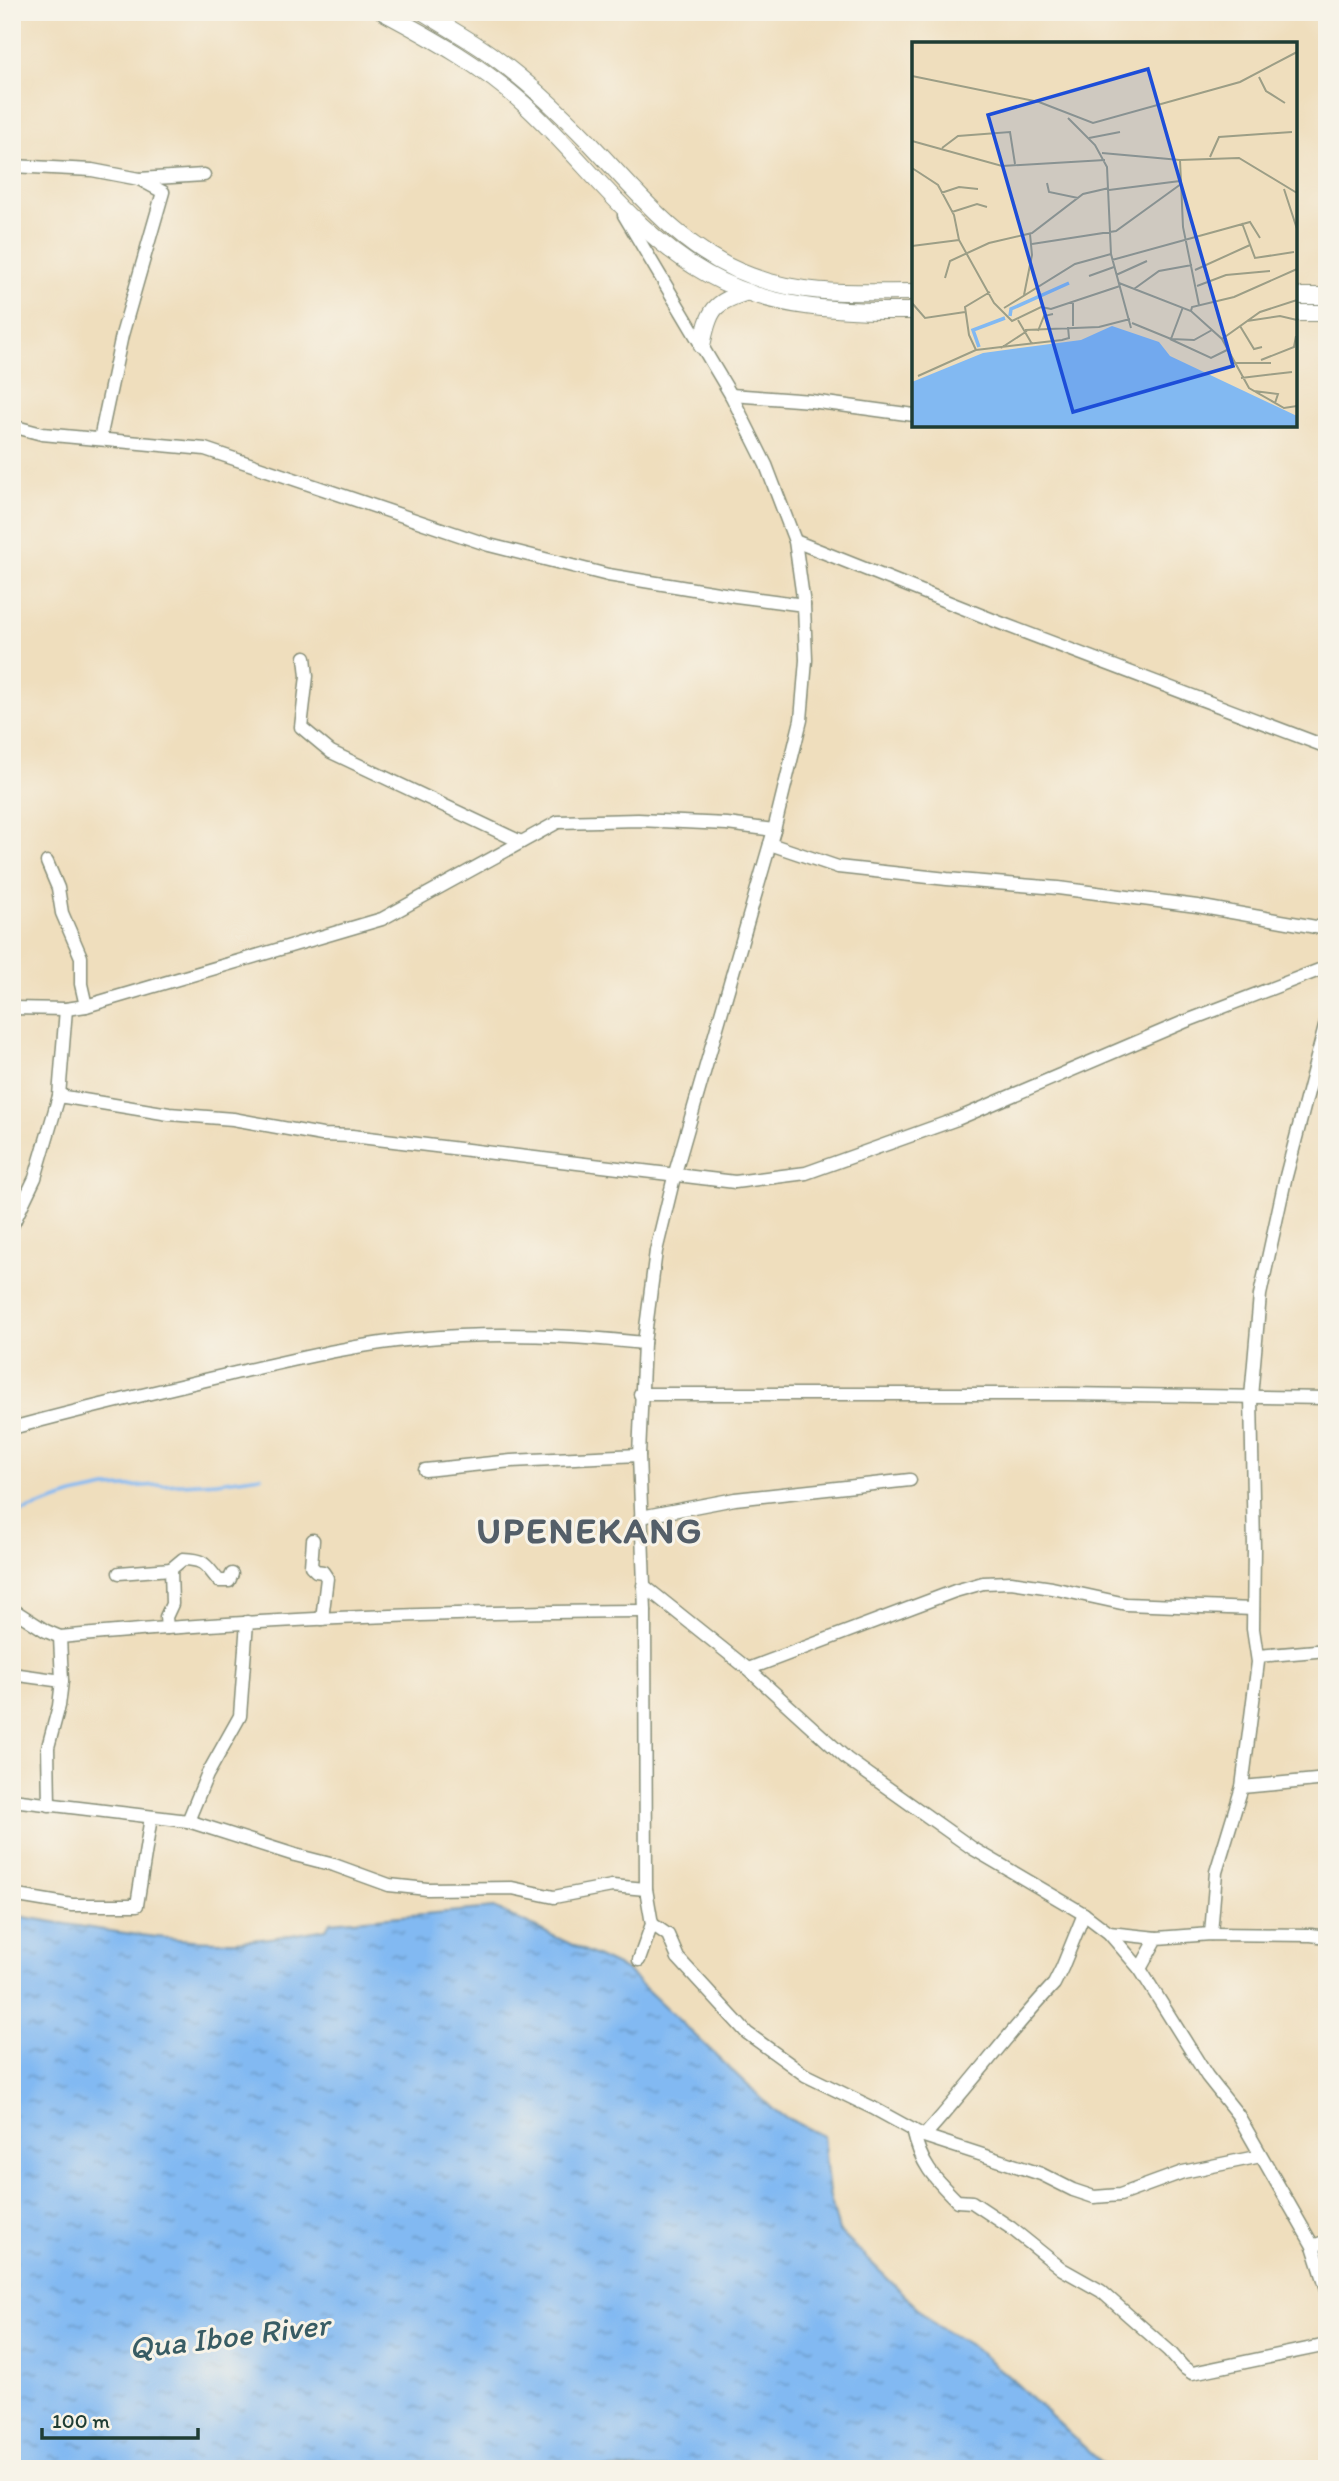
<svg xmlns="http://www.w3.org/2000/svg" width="1339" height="2481" font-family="Itim,sans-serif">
  <defs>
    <pattern id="water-ripples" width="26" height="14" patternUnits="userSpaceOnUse" patternTransform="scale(1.75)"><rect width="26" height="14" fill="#82b9f2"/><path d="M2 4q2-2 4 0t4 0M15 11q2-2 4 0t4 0" fill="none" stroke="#6a98c5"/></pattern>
  </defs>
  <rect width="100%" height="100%" fill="#f7f3e8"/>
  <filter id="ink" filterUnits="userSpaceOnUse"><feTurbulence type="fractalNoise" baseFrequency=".0143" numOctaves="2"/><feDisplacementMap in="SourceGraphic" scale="14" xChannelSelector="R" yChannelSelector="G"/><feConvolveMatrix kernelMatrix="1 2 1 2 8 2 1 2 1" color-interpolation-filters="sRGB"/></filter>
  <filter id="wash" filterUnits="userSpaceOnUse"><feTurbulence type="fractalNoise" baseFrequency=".00686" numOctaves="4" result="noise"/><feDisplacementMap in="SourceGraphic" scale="28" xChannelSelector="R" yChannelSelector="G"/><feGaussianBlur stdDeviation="1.57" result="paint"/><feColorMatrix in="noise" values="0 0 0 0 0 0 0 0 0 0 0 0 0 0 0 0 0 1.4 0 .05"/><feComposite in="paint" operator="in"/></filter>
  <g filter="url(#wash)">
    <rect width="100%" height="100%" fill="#efdebd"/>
    <path fill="url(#water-ripples)" stroke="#507b93" stroke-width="2" d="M494 1908 626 1970 777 2113 823 2136 829 2193 839 2231 934 2324 972 2346 1008 2376 1108 2469H12V1915C80 1926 150 1940 220 1941 255 1942 291 1935 326 1929L330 1922Z"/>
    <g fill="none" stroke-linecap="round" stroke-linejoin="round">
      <path stroke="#82b9f2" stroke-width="3.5" d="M12 1515 73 1495 106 1488 217 1482 261 1476"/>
    </g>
  </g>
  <g filter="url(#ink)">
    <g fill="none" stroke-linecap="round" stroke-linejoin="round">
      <defs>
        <g id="minor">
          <path d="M12 166 92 170 139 179 163 192 122 335 100 439"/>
          <path d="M139 179 204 175"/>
          <path d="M624 215 731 395 766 465 795 541 804 605 806 660 801 720 774 830 675 1173 656 1251 644 1343 639 1455 645 1611 646 1889 652 1924 639 1960"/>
          <path d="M731 395 811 401 914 415"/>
          <path d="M12 426 42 434 205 449 489 545 608 575 736 596 804 605"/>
          <path d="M795 541 1003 624 1327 747"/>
          <path d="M305 657 307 676 301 727 331 752 521 842"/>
          <path d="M770 844 838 867 947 879 1058 888 1197 906 1327 929"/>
          <path d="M47 862 58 888 62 913 81 957V984L86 1006"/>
          <path d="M12 1008 66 1009 86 1006 382 919 558 822 638 820 727 824 774 830"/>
          <path d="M59 1096 169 1114 233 1119 322 1135 352 1136 735 1182 806 1173 957 1119 1184 1022 1327 967"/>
          <path d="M12 1226 35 1178 59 1096 66 1009"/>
          <path d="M640 1394H1067L1327 1398"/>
          <path d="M12 1428C89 1407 167 1389 244 1371 301 1358 358 1344 416 1339 491 1332 569 1335 644 1343"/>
          <path d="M425 1470 511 1461 639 1455"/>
          <path d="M641 1517 735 1499 910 1480"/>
          <path d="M313 1540 311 1566 316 1571 323 1572 327 1578 322 1619"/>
          <path d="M171 1569 183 1559C207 1560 205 1565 219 1581H229L232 1574"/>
          <path d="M119 1573 171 1569 172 1604 166 1617 167 1628"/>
          <path d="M643 1585 748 1669 847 1759 972 1848 1084 1914 1109 1933 1140 1969 1207 2076 1238 2115 1313 2246 1327 2289"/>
          <path d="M12 1609 46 1631 60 1637C255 1618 450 1612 645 1611"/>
          <path d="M1258 1656 1327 1650"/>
          <path d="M748 1669 955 1591 983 1583 1011 1582 1052 1588 1126 1604 1253 1609"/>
          <path d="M12 1674 62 1681"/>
          <path d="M1242 1787 1327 1779"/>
          <path d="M12 1800 188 1821 295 1855 334 1865 389 1885 427 1889 512 1888 554 1897 612 1886 646 1889"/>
          <path d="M49 1805 48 1747 59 1706 62 1681 60 1637"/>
          <path d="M188 1821 207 1775 240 1716 247 1622"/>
          <path d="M12 1895 72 1905H137L151 1817"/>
          <path d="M652 1924 668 1935 678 1958 747 2033 805 2075 873 2108 924 2136 1041 2174 1073 2190 1094 2197 1120 2195 1183 2172 1261 2156"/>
          <path d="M1109 1933 1157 1938"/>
          <path d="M1211 1934 1216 1872 1242 1787 1258 1662 1253 1629 1254 1548 1251 1397 1260 1295 1285 1180 1327 1019"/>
          <path d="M1140 1969 1157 1938 1211 1934 1311 1935 1327 1937"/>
          <path d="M913 2130C921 2165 933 2177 957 2201L972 2202 1011 2228 1062 2269 1101 2291 1169 2351 1183 2367 1192 2373 1327 2345"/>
          <path d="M924 2136C969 2087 1008 2033 1054 1984L1062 1968 1084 1914"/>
          <path d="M1313 2246 1327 2241"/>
        </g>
        <g id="major">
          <path d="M383 12C434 39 482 66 525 105 586 161 633 233 707 274 772 311 842 311 914 311"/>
          <path d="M423 12C445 26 469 39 490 54 526 80 559 111 589 142 638 193 683 252 751 276 804 296 858 292 914 292"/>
          <path d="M1295 296H1327"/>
          <path d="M1295 313H1327"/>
          <path d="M702 346C709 310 713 302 748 292"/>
        </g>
      </defs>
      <use href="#minor" stroke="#878e78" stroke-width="15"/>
      <use href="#major" stroke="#878e78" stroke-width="18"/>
      <use href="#minor" stroke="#fff" stroke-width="12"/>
      <use href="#major" stroke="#fff" stroke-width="16"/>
    </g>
  </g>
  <g text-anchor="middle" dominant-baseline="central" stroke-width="6" stroke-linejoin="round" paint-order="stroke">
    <g font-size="32" font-style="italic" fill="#385c64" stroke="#f7f3e8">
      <text transform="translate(229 2336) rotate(-7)">Qua Iboe River</text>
    </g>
    <g font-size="37" font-weight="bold" letter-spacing="2" fill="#545f69" stroke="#f7f3e8">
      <text x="590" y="1530">UPENEKANG</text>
    </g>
  </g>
  <g transform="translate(912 42)">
    <rect width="385" height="385" fill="#efdebd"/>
    <path d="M200 284 247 300 258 314 385 374V384H0V340L71 311 169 298Z" fill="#82b9f2"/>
    <path fill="none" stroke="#82b9f2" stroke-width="3.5" d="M98 274 99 267 157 241M67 305 61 288 93 276"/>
    <path fill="none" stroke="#9c9e86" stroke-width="2" d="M0 34 127 60 181 81 328 40 385 10M347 35 354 49 373 61M156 76 183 103 195 125 199 212 219 286M177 96 208 90M0 99 90 124 193 118M30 106 46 94 98 90 103 122M190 111 268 118 327 116 385 151M298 115 307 95 380 90M268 118 271 185 287 263M0 126 26 143 42 173 47 198 82 261 100 279 129 265 139 267 208 244M135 141 137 150 166 156M372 147 385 187M197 148 268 139M29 151 47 145 66 147M40 170 65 162 75 165M330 181 343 216 382 210M120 202 204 189 269 142M0 204 47 198M200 218 338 180 348 196M283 228 338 203M204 233 235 219M177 234 202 225M33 236 38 219 77 201 120 191 171 152 197 146M207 241 279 269 310 297 337 346 372 366 385 364M285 244 314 233 358 229M222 247 247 229 280 223M112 253 120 213 118 192M0 261 13 276 53 270M92 266 163 222 199 212M279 269 280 265 322 255 385 227M106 278 120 302M335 279 368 274 385 278M220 281 259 297 282 298 300 288M161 284V259M328 284 342 307 350 305M113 288 187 285 218 277M126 289 132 274 141 272M258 297 299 316 315 308M259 297 271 265M310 297 348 270 385 258M89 306 115 289M64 308 150 298 157 296 156 285M349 318 382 305 384 294M321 321H359M6 334 64 308 57 293 53 265 78 250M329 336 380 330M342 349 366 352 363 361"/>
    <path fill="#1d4ed8" fill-opacity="0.15" stroke="#1d4ed8" stroke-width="3.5" d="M236 27 321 324 161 370 76 73Z"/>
    <rect width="385" height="385" fill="none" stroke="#1f3d34" stroke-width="3.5"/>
  </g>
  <rect width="1339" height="2481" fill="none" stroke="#f7f3e8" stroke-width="42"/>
  <path d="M42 2428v10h156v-10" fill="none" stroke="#1f3d34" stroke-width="3.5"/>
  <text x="52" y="2428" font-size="21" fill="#1f3d34" stroke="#f7f3e8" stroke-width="5" paint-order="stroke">100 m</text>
</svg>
